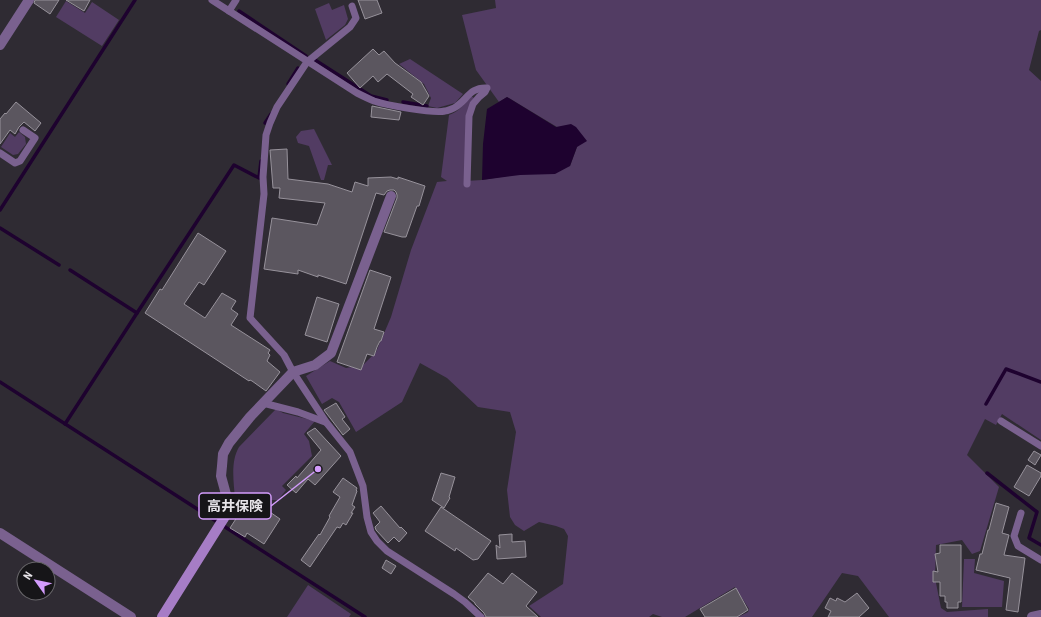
<svg xmlns="http://www.w3.org/2000/svg" width="1041" height="617" font-family="'Roboto Condensed','Noto Sans JP',sans-serif">
  <rect width="100%" height="100%" fill="#2f2b33"/>
  <g fill="#523c63">
    <path d="M495 0H1041V30L1039 31 1029 70 1041 81V440L1002 414 996 425 985 419 967 455 999 487 980 551 972 554 962 540 936 545 935 578 941 608 947 612 988 609V617H889L858 576 842 573 812 617H738L748 612 749 609 735 587 685 617H662L653 614 649 617H541L529 606 563 584 568 536 564 529 556 526 539 522 524 531 515 525 510 517 507 490 516 432 510 412 478 407 447 378 420 363 402 402 356 432 339 402 332 398 322 404 306 376 330 361 346 368 363 365 376 352 391 317 411 250 437 182 447 181 441 177 449 115C459 112 465 103 471 96L474 98 470 103 466 181 482 180 570 166 577 147 557 127 507 97 499 102 476 70 462 15 496 8Z"/>
    <path d="M66 1 85 13 92 2 119 20 102 46 56 17Z"/>
    <path d="M329 3 332 10 344 5 348 19 345 25 326 40 315 9Z"/>
    <path d="M410 59 463 94 455 103 437 108 428 106 431 98 424 84 399 64Z"/>
    <path d="M314 129 332 165H328L324 180H321L309 146 298 143 296 137 301 131Z"/>
    <path d="M19 132 25 137 26 144 18 154 13 155 1 147 10 133 15 137Z"/>
    <path d="M276 409 283 413 315 421 304 434 309 441 312 456 282 486 286 490 278 500H246L245 499 235 500C234 483 230 462 239 447Z"/>
    <path d="M964 559H975L974 573 1004 581 1002 607H962Z"/>
    <path d="M308 585 351 614 349 617H287Z"/>
  </g>
  <path fill="#1e022f" d="M507 97 556 127 571 124 576 127 587 141 577 147 570 166 555 174 520 175 482 180 483 144 487 109Z"/>
  <g fill="none" stroke-linecap="round" stroke-linejoin="round">
    <g stroke="#1e022f" stroke-width="3.5">
      <path d="M239 11 306 56"/>
      <path d="M315 60 371 96 387 100"/>
      <path d="M288 84 298 68"/>
      <path d="M403 102 427 106"/>
      <path d="M265 123 271 114"/>
      <path d="M0 210 135 0"/>
      <path d="M0 228 59 265"/>
      <path d="M70 270 137 313"/>
      <path d="M0 382 365 617"/>
      <path d="M986 404 1006 369 1041 382"/>
      <path d="M65 424 137 313 234 165 259 178 261 161"/>
      <path d="M987 473 1037 512 1029 538 1041 545"/>
    </g>
  </g>
  <g fill="#5b565f" stroke="#97929b">
    <path d="M35 0H59L50 14 34 3Z"/>
    <path d="M66 0H90L84 11Z"/>
    <path d="M358 0H377L382 13 365 19Z"/>
    <path d="M373 49 379 55 384 51 395 63 421 82 429 96 423 105 411 97 413 94 387 74 378 82 373 76 360 88 347 73Z"/>
    <path d="M16 102 41 123 35 131 24 122 19 127 15 134 10 130 0 144V119L5 113 6 114Z"/>
    <path d="M372 106 401 112 399 120 371 117Z"/>
    <path d="M287 149 288 179 328 184 352 192 355 182 368 186V178L391 177 398 179V177L425 186 419 206H417L406 237H402L384 232 397 198V195L396 192 394 190H390L387 191 384 195 376 193 346 284 318 275V277L298 270V274L264 269 272 218 317 225 325 203 279 198 280 188H273L270 150Z"/>
    <path d="M198 233 226 251 204 285 199 282 184 304 205 318 222 293 236 301 231 309 238 314 231 325 270 350 268 353 270 355 267 361 280 372 266 391 252 381 250 380 249 381 145 313 160 289 162 290Z"/>
    <path d="M370 270 391 277 374 329 384 332 381 341H380L377 347 374 356 367 354 361 370 337 362Z"/>
    <path d="M317 297 339 304 327 342 305 335Z"/>
    <path d="M336 403 345 417 342 419 350 429 343 435 324 410Z"/>
    <path d="M315 428 341 456 315 485 308 479 296 493 287 485 296 476 297 478 321 450 307 433Z"/>
    <path d="M1034 451 1041 455 1035 465 1028 460Z"/>
    <path d="M1027 465 1041 473V476L1029 496 1014 487Z"/>
    <path d="M441 473 455 477 449 497 450 498 444 508 432 500Z"/>
    <path d="M343 478 357 488 356 490 357 491 352 505 355 507 351 513H353L346 525 343 523 340 528 337 527 310 567 301 560 319 534 320 535 330 517 329 516 340 497 333 492Z"/>
    <path d="M996 503 1009 507 1002 533 1009 535 1004 555 1025 558 1018 612 1006 610 1010 578 976 570 980 554H982L988 530H989Z"/>
    <path d="M245 505 262 516 265 511 266 512 267 510 280 519 264 544 247 533 245 537 230 528Z"/>
    <path d="M381 506 400 528 401 527 407 533 399 542 394 537 388 543 376 530 375 527 380 522 373 513Z"/>
    <path d="M441 507 491 541 478 559 473 560 456 548 455 551 425 531Z"/>
    <path d="M512 534V542L525 541 526 557 497 559 496 545 500 548 499 535Z"/>
    <path d="M940 545H961V602H958V608H947V602H945V596H940V582H933V571L938 572 935 554 940 553Z"/>
    <path d="M386 560 396 566 391 574 382 568Z"/>
    <path d="M488 573 503 584 512 573 537 592 526 606 538 617H486L484 613 475 604V603L468 597Z"/>
    <path d="M736 588 748 610 737 617H705L700 609Z"/>
    <path d="M857 593 869 608 859 617H828L831 611 825 608 830 598 836 601 837 598 845 602Z"/>
  </g>
  <g fill="none" stroke-linecap="round" stroke-linejoin="round">
    <g stroke="#7a618f" stroke-width="7">
      <path d="M212 0 357 93C363 96 369 99 374 101 386 105 434 114 445 111 448 111 451 109 454 108 467 101 469 87 487 88L485 92 479 97 473 104 469 116 467 184"/>
      <path d="M352 6 356 18 350 27 307 62 277 107 270 123 266 135 263 177 264 194 250 318 284 355 293 372 326 422 350 452 363 486 367 517 371 532 377 541 387 551 454 594 465 602 481 617"/>
      <path d="M229 11 236 0"/>
      <path d="M0 153 15 163 20 161 35 138 23 130"/>
      <path d="M263 403 298 412 325 422"/>
      <path d="M1001 421 1041 446"/>
      <path d="M1021 513 1014 536 1018 546 1041 560"/>
    </g>
    <g stroke="#7a618f" stroke-width="10">
      <path d="M0 45 29 0"/>
      <path d="M224 518 227 498 221 476 222 466 223 454 229 443 250 417 293 372 315 365 331 353 391 196"/>
      <path d="M0 533 131 617"/>
      <path d="M1032 617 1041 615"/>
    </g>
    <path stroke="#a67dc6" stroke-width="10" d="M162 617 224 518"/>
  </g>
  <path fill="none" stroke="#d39cfc" stroke-width="1.5" d="M318 469L271 506"/>
  <circle fill="#d39cfc" stroke="#161518" stroke-width="1.5" cx="318" cy="469" r="4"/>
  <rect fill="#161518" stroke="#d39cfc" stroke-width="1.5" x="199" y="493" width="72" height="26" rx="4"/>
  <g font-size="14" text-anchor="middle" font-weight="bold" fill="#e6e3e8">
    <text x="235" y="511">高井保険</text>
  </g>
  <g transform="translate(36 581) rotate(303)"><circle r="19" fill="#161518" stroke="#69676b"/>
  <path d="M0-3L7 15L0 10L-7 15Z" fill="#d39cfc"/>
  <text y="-6" font-size="11" font-weight="bold" text-anchor="middle" fill="#e6e3e8">N</text>
  </g>
</svg>
